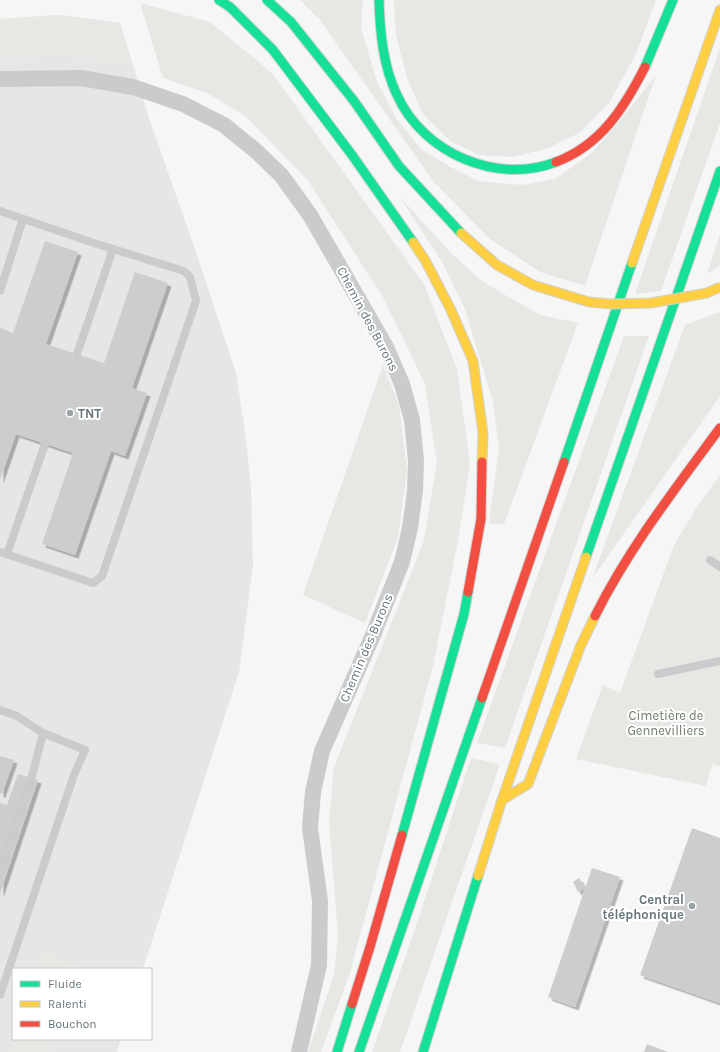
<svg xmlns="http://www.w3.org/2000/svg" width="720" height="1052" font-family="Karla,sans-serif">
  <defs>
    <filter id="shadow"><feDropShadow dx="3.5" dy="3.5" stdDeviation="0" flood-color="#0004"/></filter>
  </defs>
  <rect width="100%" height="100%" fill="#f6f6f6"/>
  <path fill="#e5e7e6" d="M60 15 120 23 150 121 196 252 236 373 245 431 251 486 253 566 239 672 143 969H13V1039H121L117 1052H0V19Z"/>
  <g fill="#e6e8e4">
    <path d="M300 0H363L361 28 377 82 396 118 421 149 447 165 478 181 522 185 555 179 592 153 623 117 656 75 585 286 540 272 490 239 433 181 320 20Z"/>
    <path d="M394 0H656L636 54 609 103 579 133 548 148 514 157 479 155 450 141 423 114 407 78 396 35Z"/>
    <path d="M140 3 210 22 272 73 424 284 457 369 470 462 459 536 433 666 349 976 321 1052H308L334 975 338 937 329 820 334 767 423 543 437 464 425 384 384 299 307 179 244 115 207 93 163 78Z"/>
    <path d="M60 15 120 23 133 66 59 56 0 60V19Z"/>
    <path d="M720 48V123L661 291 635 294Z"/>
    <path d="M399 196 452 254 482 281 515 301 541 315 578 323 504 524H489L499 448 493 402 465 309 442 262Z"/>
    <path d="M720 234V265L707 274Z"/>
    <path d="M720 312V396L592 579 685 325Z"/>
    <path d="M624 336H649L505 748 477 743Z"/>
    <path d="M383 365 399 405 407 470 398 538 365 623 303 595Z"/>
    <path d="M720 475V766L712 764 706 786 576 759 603 685 620 693 674 545 697 507Z"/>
    <path d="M471 758 500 764 400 1052H372L414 932Z"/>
    <path d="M42 951 87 969H36Z"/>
    <path d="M13 1038V1039H54L50 1052H8Z"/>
  </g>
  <g fill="#cccdce" filter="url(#shadow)">
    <path d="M45 241 78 252 46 344 104 363 135 272 168 283 132 388 147 393 125 456 111 451 75 555 42 544 73 453 16 434 0 480V328L13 333Z"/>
    <path d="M0 756 14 760 2 794H0Z"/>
    <path d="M18 774 38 780 0 894V803L7 805Z"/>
    <path d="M692 828 720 838V1003L640 975Z"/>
    <path d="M592 868 620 877 575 1007 548 997Z"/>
    <path d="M579 878 585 888 578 892 573 882Z"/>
    <path d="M647 1044 668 1052H644Z"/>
  </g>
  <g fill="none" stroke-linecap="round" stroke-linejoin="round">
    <defs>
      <g id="fast">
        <path d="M219 0 230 7 273 50 352 155 413 242"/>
        <path d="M267 0 291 22 354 101 399 166 461 233"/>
        <path d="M379 0C380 32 383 66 397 95 423 153 497 185 556 162"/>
        <path d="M645 67 673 0"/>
        <path d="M564 462 632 263"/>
        <path d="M586 557 720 171"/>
        <path d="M402 835 464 614 468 592"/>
        <path d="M337 1052 352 1004"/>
        <path d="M359 1052 482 698"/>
        <path d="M423 1052 478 876"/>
      </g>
      <g id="slow">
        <path d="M413 242 425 260 451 310 473 361 483 433 482 462"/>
        <path d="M632 263 720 10"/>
        <path d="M502 800 528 784 581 645 595 616"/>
        <path d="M478 876 502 800 586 557"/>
      </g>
      <g id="jam">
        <path d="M556 162C601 145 624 108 645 67"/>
        <path d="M468 592 481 519 482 462"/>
        <path d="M595 616C629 548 675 489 720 428"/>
        <path d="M482 698 564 462"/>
        <path d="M352 1004 370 947 402 835"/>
      </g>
    </defs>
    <use href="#fast" stroke="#d1d2d2" stroke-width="11"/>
    <use href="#slow" stroke="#d1d2d2" stroke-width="11"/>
    <use href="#jam" stroke="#d1d2d2" stroke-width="11"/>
    <g stroke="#c9cbcc" stroke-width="8">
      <path d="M0 211 94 243 184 271 190 277 196 301 102 576 93 583 0 552"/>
      <path d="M0 291 23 219"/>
      <path d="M77 354 113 249"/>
      <path d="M7 554 45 444"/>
      <path d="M710 560 720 567"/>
      <path d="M658 674 720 661"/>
      <path d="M0 710 17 716 43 733 85 750 74 775 0 995"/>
      <path d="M0 872 32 776 43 733"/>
    </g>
    <path stroke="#c9cbcc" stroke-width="16" d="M0 79 81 78 133 87 183 104 224 125 256 151 281 175 310 215 386 347 402 384 412 420 416 461 415 491 410 528 402 562 373 635 322 751 313 792 310 828 320 901 319 965 299 1052"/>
    <use href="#fast" stroke="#16e098" stroke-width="9"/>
    <use href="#slow" stroke="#ffcf43" stroke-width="9"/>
    <use href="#jam" stroke="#f24e42" stroke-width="9"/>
    <defs>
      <path id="slow-bridge" d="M461 233 497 265 533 285 589 302 611 304 651 303 707 293 720 287"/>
    </defs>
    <use href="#slow-bridge" stroke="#d1d2d2" stroke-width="11" stroke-linecap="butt"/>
    <use href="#slow-bridge" stroke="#ffcf43" stroke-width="9"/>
  </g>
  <g fill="#98a2a7" stroke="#fff" stroke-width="1.5">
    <circle cx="70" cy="413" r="4"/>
    <circle cx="692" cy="906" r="4"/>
  </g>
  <g text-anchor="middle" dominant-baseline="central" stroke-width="4" stroke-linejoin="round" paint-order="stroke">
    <g font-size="13" fill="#66757c" stroke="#fff">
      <text transform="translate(368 319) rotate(62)">Chemin des Burons</text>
      <text transform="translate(366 648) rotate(-67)">Chemin des Burons</text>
    </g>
    <g font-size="13" font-weight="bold" fill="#66757c" stroke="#fff" text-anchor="start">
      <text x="78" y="413">TNT</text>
      <text x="684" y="899" text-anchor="end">Central<tspan x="684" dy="15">téléphonique</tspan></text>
    </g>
    <g font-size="13" fill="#6e7a68" stroke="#fff">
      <text x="666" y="715">Cimetière de<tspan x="666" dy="15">Gennevilliers</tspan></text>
    </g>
  </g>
  <rect x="12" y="968" width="140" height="72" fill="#ffffff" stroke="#c2c8cb"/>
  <rect x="20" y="981" width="20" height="6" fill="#16e098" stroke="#c2c8cb"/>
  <text x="48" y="988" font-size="12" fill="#66757c">Fluide</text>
  <rect x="20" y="1001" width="20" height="6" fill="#ffcf43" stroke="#c2c8cb"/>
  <text x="48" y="1008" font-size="12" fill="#66757c">Ralenti</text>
  <rect x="20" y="1021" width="20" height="6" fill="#f24e42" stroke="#c2c8cb"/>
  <text x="48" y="1028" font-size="12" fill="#66757c">Bouchon</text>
</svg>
